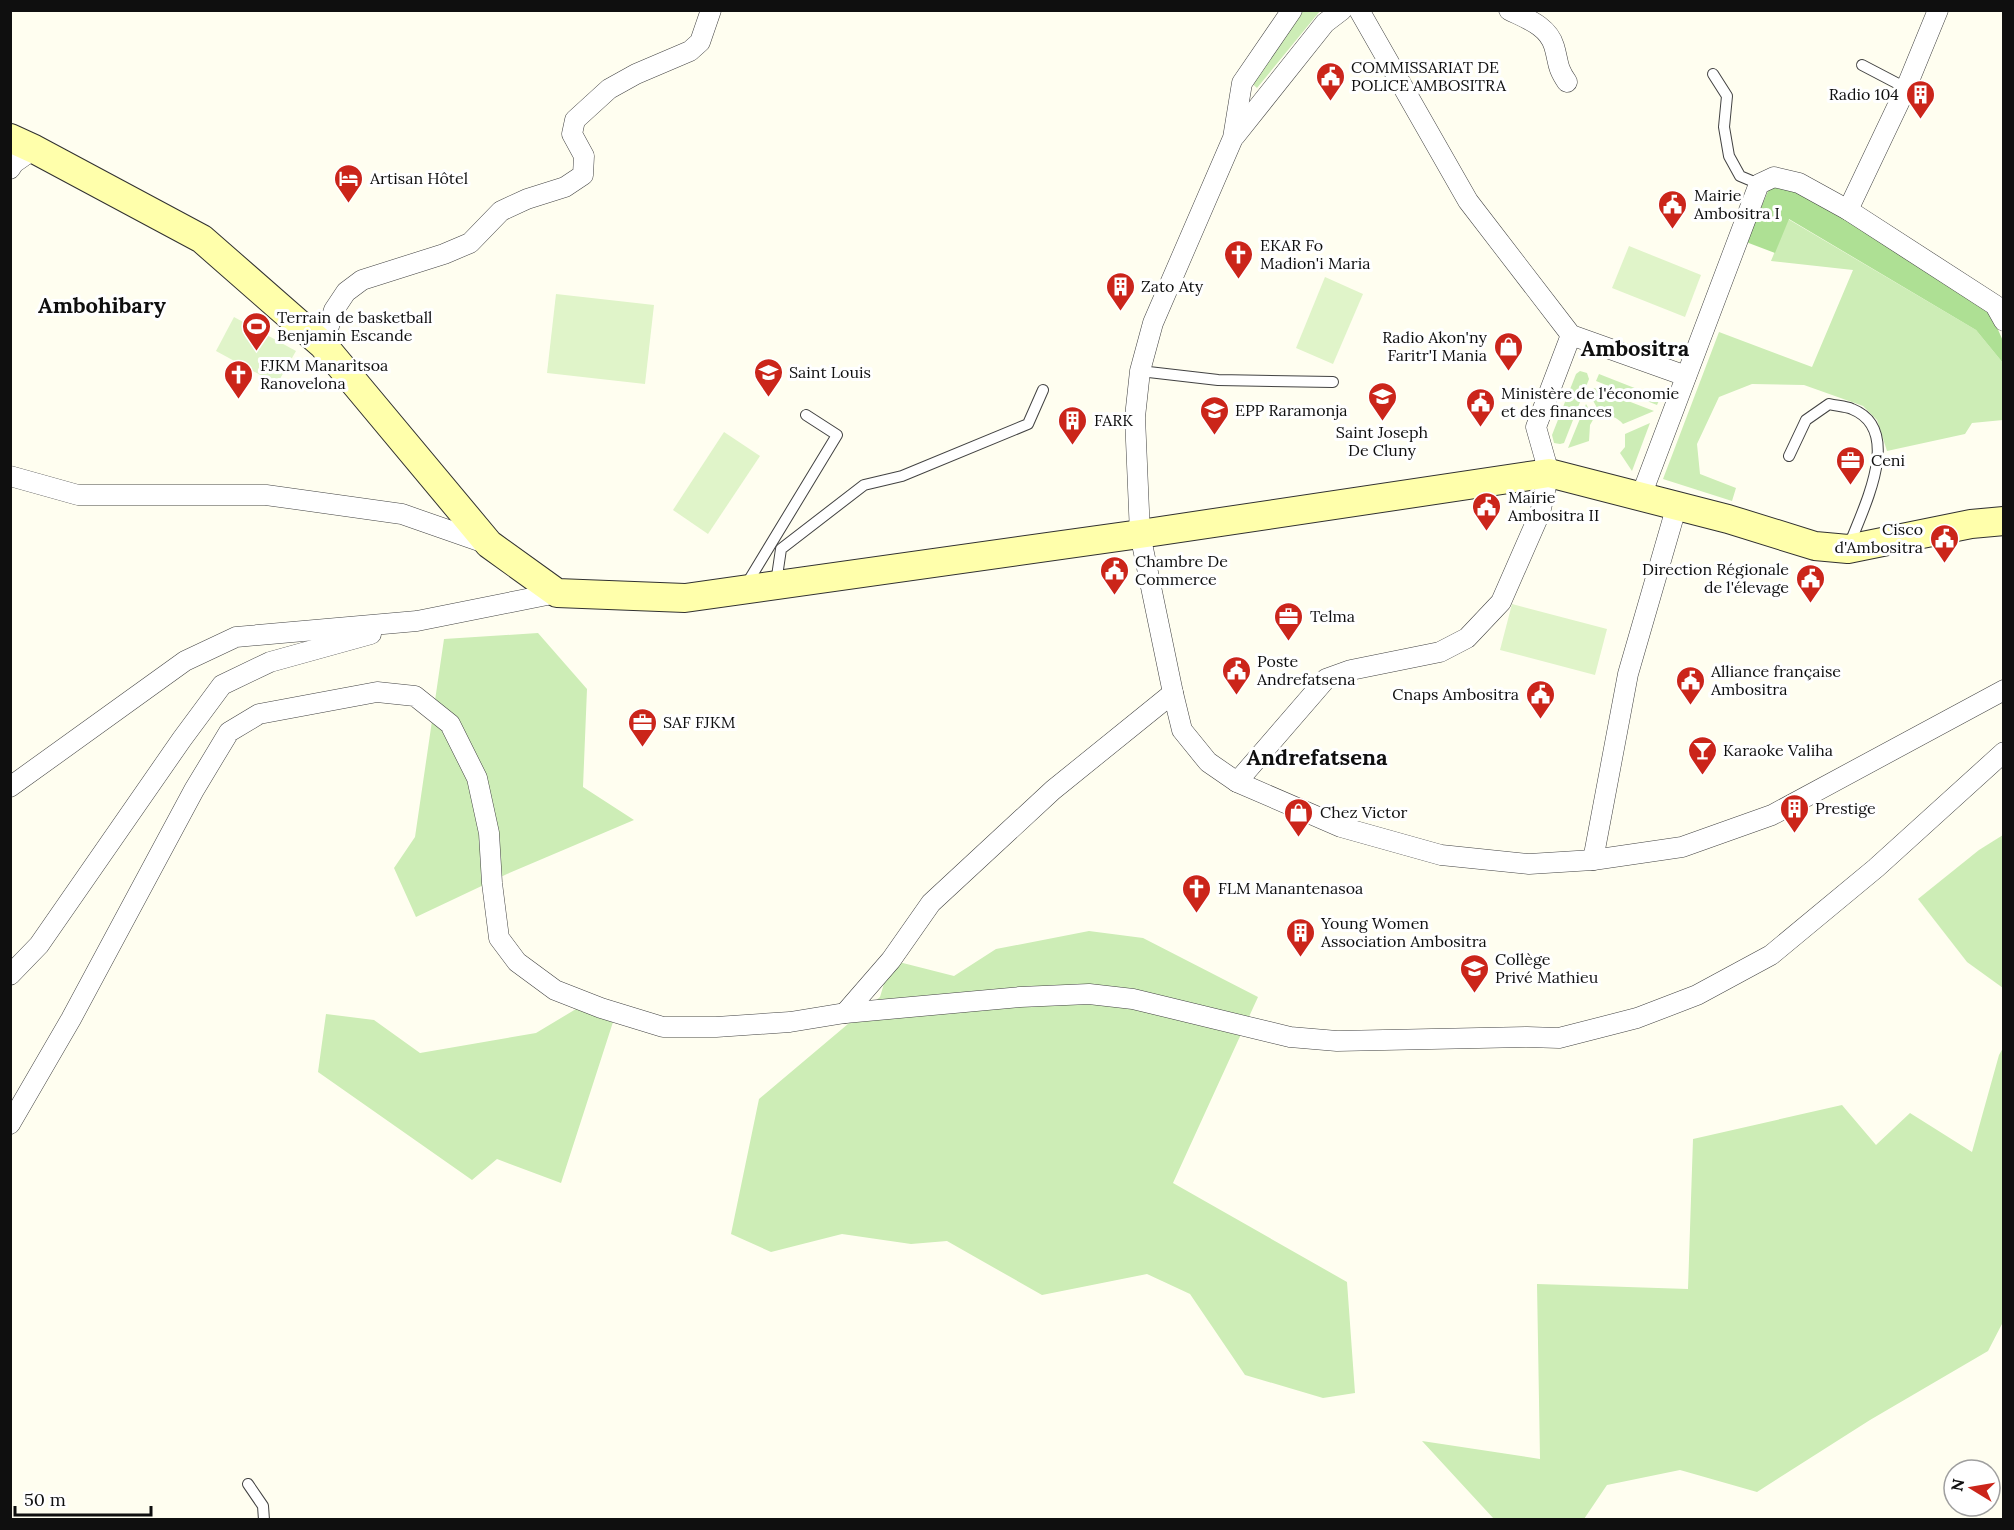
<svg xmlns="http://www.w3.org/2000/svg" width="2014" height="1530" font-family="Lora,serif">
  <rect width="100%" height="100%" fill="#fffef0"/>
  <g fill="#cdedb6">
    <path d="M1303 11H1320L1257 88 1248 80Z"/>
    <path d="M1788 219 1976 330 2003 363V420L1972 423 1965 434 1887 451 1877 420 1863 406 1804 385 1752 384 1719 397 1697 444 1700 474 1736 488 1732 501 1663 479 1719 332 1812 367 1853 270 1771 261Z"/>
    <path d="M1580 371 1587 373 1589 379 1564 443 1560 444 1554 443 1552 435 1576 374Z"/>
    <path d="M1599 374 1660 398 1657 405 1596 381Z"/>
    <path d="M1594 388 1654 411 1623 424C1617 417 1610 415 1601 415L1590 395Z"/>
    <path d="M1586 404 1594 418 1590 425 1589 441 1568 448Z"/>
    <path d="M1650 423 1632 471 1620 453 1625 447V434Z"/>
    <path d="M538 633 587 689 583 787 634 820 507 874 416 917 394 868 415 837 444 639Z"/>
    <path d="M2003 835V988L1967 962 1918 899 1979 850Z"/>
    <path d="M1089 931 1143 938 1258 997 1173 1183 1347 1282 1355 1393 1323 1398 1245 1375 1190 1294 1147 1274 1042 1295 947 1241 911 1244 842 1234 771 1252 731 1234 759 1099 880 997 891 960 954 976 996 949Z"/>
    <path d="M581 1006 613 1022 561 1183 497 1159 472 1180 318 1072 326 1014 374 1020 420 1053 536 1033Z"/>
    <path d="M2003 1048V1322L1988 1351 1870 1420 1757 1492 1680 1470 1607 1485 1584 1519H1494L1422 1441 1540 1459 1537 1284 1688 1289 1693 1139 1842 1105 1876 1145 1910 1113 1972 1152 1999 1055Z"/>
  </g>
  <path fill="#aee094" d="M1782 184 1812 198 1989 309 2003 341V363L1976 330 1789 219 1775 253 1746 242 1769 189Z"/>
  <g fill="#e0f4c9">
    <path d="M1629 246 1701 275 1685 317 1612 288Z"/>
    <path d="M1325 277 1363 294 1333 364 1296 348Z"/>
    <path d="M556 294 654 305 645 384 547 373Z"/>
    <path d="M234 317 296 351 277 384 216 351Z"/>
    <path d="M724 432 760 456 708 534 673 510Z"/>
    <path d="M1512 604 1607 629 1595 675 1500 650Z"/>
  </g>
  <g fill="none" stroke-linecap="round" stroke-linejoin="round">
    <defs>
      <g id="lane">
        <path d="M1862 65 1906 88"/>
        <path d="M1713 74 1727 96 1724 127 1729 156 1740 176 1759 184"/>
        <path d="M1140 371 1218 380 1333 382"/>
        <path d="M1789 456 1806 420 1829 404C1836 406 1845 406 1852 409 1905 430 1862 510 1849 546"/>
        <path d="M776 583 781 549 864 485 902 476 1028 424 1043 390"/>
        <path d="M746 585 837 435 806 415"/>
        <path d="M248 1484 263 1506 264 1520"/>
      </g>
      <g id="street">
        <path d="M1292 10 1242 83 1233 138 1153 323 1140 371 1135 417 1140 534 1173 693 1182 730 1208 762 1237 782 1341 827 1441 855 1529 864 1593 860 1682 847 1772 815 2004 690"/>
        <path d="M1359 10 1468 201 1571 335 1686 376"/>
        <path d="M1509 10C1527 19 1548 26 1554 46 1559 62 1556 66 1567 82"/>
        <path d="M1235 136 1325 23 1342 10"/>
        <path d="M10 169 14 163 34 149"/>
        <path d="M1848 210 1906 88 1938 10"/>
        <path d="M323 345 334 310 346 292 362 280 444 254 470 243 501 211 527 199 565 187 583 175 584 156 572 134 575 120 609 89 636 74 690 51 700 42 711 10"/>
        <path d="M10 476 78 495H266L402 514 488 544"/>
        <path d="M1641 496 1759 184 1774 177 1799 183 1848 210 1995 305 2004 321"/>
        <path d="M1237 782 1326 679 1351 670 1440 652 1467 638 1501 602 1540 513 1549 473 1536 427 1571 335"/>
        <path d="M10 787 185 661 236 637 417 621 557 593"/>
        <path d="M1593 860 1628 674 1677 505"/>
        <path d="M10 975 39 945 182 739 222 685 270 662 371 634"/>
        <path d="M845 1013 891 960 931 903 1053 790 1173 693"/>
        <path d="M10 1124 71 1019 194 790 229 732 259 714 377 692 415 696 450 724 477 778 489 833 492 883 499 938 517 962 555 990 601 1008 663 1027H716L790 1022 845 1013 1020 997 1089 994 1133 999 1290 1037 1337 1041 1527 1037 1559 1038 1637 1018 1697 995 1771 955 1876 868 2004 752"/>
      </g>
      <path id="secondary" d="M10 138 34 149 202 239 323 345 489 544 557 593 685 598 1140 534 1549 473 1728 519 1815 546 1848 549 1971 524 2004 521"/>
    </defs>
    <use href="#lane" stroke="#424242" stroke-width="12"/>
    <use href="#street" stroke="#424242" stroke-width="21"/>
    <use href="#secondary" stroke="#313131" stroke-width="30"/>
    <use href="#lane" stroke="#fff" stroke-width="10"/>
    <use href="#street" stroke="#fff" stroke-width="20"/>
    <use href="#secondary" stroke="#ffffab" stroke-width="28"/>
  </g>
  <defs>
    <symbol id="civic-pin" viewBox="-11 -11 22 30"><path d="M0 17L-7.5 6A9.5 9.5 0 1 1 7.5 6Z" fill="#cb251a" stroke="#fff"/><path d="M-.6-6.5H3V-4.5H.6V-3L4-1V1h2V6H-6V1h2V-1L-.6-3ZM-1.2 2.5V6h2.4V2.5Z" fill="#fff"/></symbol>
    <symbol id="building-pin" viewBox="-11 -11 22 30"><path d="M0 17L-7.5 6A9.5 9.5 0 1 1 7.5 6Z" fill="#cb251a" stroke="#fff"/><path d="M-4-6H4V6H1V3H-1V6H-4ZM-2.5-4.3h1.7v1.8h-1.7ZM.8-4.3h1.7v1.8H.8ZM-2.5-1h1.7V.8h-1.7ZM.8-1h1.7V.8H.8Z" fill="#fff"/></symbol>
    <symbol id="hotel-pin" viewBox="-11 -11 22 30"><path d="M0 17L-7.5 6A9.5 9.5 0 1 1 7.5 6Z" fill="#cb251a" stroke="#fff"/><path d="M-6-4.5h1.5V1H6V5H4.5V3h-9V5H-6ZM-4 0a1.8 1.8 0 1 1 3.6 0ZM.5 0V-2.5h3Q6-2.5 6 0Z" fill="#fff"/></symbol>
    <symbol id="church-pin" viewBox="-11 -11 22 30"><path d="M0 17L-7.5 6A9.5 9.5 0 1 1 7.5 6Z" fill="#cb251a" stroke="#fff"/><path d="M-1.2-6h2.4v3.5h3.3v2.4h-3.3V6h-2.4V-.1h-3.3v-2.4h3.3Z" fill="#fff"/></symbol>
    <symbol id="stadium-pin" viewBox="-11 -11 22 30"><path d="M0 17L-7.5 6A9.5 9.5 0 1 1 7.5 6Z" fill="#cb251a" stroke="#fff"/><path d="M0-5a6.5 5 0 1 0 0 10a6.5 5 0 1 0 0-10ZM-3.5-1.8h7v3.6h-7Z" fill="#fff"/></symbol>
    <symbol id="shop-pin" viewBox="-11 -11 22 30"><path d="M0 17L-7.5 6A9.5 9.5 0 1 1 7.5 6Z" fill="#cb251a" stroke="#fff"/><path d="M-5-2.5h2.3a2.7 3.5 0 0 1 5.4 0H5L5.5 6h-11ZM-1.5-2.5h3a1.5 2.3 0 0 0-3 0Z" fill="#fff"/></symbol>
    <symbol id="school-pin" viewBox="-11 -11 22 30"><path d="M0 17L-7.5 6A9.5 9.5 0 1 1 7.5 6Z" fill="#cb251a" stroke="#fff"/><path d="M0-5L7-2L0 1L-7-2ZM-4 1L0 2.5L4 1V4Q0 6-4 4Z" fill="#fff"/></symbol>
    <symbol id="office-pin" viewBox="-11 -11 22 30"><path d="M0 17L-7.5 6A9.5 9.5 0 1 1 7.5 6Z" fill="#cb251a" stroke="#fff"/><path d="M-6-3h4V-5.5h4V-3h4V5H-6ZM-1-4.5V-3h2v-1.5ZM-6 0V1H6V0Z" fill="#fff"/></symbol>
    <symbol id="bar-pin" viewBox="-11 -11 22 30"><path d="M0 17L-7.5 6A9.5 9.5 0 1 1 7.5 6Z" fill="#cb251a" stroke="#fff"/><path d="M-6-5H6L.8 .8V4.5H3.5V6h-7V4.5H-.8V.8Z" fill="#fff"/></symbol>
  </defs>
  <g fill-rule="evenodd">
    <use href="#civic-pin" x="1314" y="60" width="33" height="45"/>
    <use href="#building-pin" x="1904" y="78" width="33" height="45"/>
    <use href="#hotel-pin" x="332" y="162" width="33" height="45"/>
    <use href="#civic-pin" x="1656" y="188" width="33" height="45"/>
    <use href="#church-pin" x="1222" y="238" width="33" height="45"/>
    <use href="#building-pin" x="1104" y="270" width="33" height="45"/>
    <use href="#stadium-pin" x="240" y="310" width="33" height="45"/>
    <use href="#shop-pin" x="1492" y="330" width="33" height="45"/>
    <use href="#school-pin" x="752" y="356" width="33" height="45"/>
    <use href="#church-pin" x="222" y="358" width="33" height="45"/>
    <use href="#school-pin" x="1366" y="380" width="33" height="45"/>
    <use href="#civic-pin" x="1464" y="386" width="33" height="45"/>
    <use href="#school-pin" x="1198" y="394" width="33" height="45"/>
    <use href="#building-pin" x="1056" y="404" width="33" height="45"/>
    <use href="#office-pin" x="1834" y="444" width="33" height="45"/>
    <use href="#civic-pin" x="1470" y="490" width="33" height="45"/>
    <use href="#civic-pin" x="1928" y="522" width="33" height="45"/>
    <use href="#civic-pin" x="1098" y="554" width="33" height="45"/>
    <use href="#civic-pin" x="1794" y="562" width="33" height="45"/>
    <use href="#office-pin" x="1272" y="600" width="33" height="45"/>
    <use href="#civic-pin" x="1220" y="654" width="33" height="45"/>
    <use href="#civic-pin" x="1674" y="664" width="33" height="45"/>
    <use href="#civic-pin" x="1524" y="678" width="33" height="45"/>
    <use href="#office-pin" x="626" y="706" width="33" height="45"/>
    <use href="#bar-pin" x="1686" y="734" width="33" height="45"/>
    <use href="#building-pin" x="1778" y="792" width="33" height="45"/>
    <use href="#shop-pin" x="1282" y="796" width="33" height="45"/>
    <use href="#church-pin" x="1180" y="872" width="33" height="45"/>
    <use href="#building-pin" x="1284" y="916" width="33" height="45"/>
    <use href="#school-pin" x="1458" y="952" width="33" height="45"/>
  </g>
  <g text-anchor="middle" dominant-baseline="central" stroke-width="6" stroke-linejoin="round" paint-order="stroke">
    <g font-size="16" fill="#0f0f0f" stroke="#fff" text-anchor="start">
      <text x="1351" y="67">COMMISSARIAT DE<tspan x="1351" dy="18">POLICE AMBOSITRA</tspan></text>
      <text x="1899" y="94" text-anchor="end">Radio 104</text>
      <text x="370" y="178">Artisan Hôtel</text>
      <text x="1694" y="195">Mairie<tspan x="1694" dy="18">Ambositra I</tspan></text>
      <text x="1260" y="245">EKAR Fo<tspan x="1260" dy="18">Madion'i Maria</tspan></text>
      <text x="1141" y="286">Zato Aty</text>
      <text x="277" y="317">Terrain de basketball<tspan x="277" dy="18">Benjamin Escande</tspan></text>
      <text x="1487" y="337" text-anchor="end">Radio Akon'ny<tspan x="1487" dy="18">Faritr'I Mania</tspan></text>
      <text x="260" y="365">FJKM Manaritsoa<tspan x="260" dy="18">Ranovelona</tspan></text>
      <text x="789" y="372">Saint Louis</text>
      <text x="1501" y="393">Ministère de l'économie<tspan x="1501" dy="18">et des finances</tspan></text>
      <text x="1235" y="410">EPP Raramonja</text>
      <text x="1094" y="420">FARK</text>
      <text x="1382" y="432" text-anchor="middle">Saint Joseph<tspan x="1382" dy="18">De Cluny</tspan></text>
      <text x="1871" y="460">Ceni</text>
      <text x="1508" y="497">Mairie<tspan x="1508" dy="18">Ambositra II</tspan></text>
      <text x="1923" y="529" text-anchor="end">Cisco<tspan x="1923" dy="18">d'Ambositra</tspan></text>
      <text x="1135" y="561">Chambre De<tspan x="1135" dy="18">Commerce</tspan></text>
      <text x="1789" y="569" text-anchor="end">Direction Régionale<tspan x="1789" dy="18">de l'élevage</tspan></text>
      <text x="1310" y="616">Telma</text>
      <text x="1257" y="661">Poste<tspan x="1257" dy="18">Andrefatsena</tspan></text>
      <text x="1711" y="671">Alliance française<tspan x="1711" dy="18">Ambositra</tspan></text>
      <text x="1519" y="694" text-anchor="end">Cnaps Ambositra</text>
      <text x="663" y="722">SAF FJKM</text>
      <text x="1723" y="750">Karaoke Valiha</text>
      <text x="1815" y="808">Prestige</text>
      <text x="1320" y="812">Chez Victor</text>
      <text x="1218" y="888">FLM Manantenasoa</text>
      <text x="1321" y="923">Young Women<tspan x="1321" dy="18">Association Ambositra</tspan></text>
      <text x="1495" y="959">Collège<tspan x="1495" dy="18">Privé Mathieu</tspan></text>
    </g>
    <g font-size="22" font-weight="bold" fill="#0f0f0f" stroke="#fff">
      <text x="102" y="305">Ambohibary</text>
      <text x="1635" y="348">Ambositra</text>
      <text x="1317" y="757">Andrefatsena</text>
    </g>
  </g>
  <rect width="2014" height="1530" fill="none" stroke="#0f0f0f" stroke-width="24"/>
  <g transform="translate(1972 1488) rotate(281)"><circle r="28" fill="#ffffff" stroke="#9f9f9f" stroke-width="1.5"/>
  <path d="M0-4.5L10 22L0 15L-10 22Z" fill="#cb251a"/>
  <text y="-9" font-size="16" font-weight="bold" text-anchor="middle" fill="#0f0f0f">N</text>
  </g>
  <path d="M15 1506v9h136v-9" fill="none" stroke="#0f0f0f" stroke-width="3"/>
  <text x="24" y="1506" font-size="18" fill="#0f0f0f" stroke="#ffffff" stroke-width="4.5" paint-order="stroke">50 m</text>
</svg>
